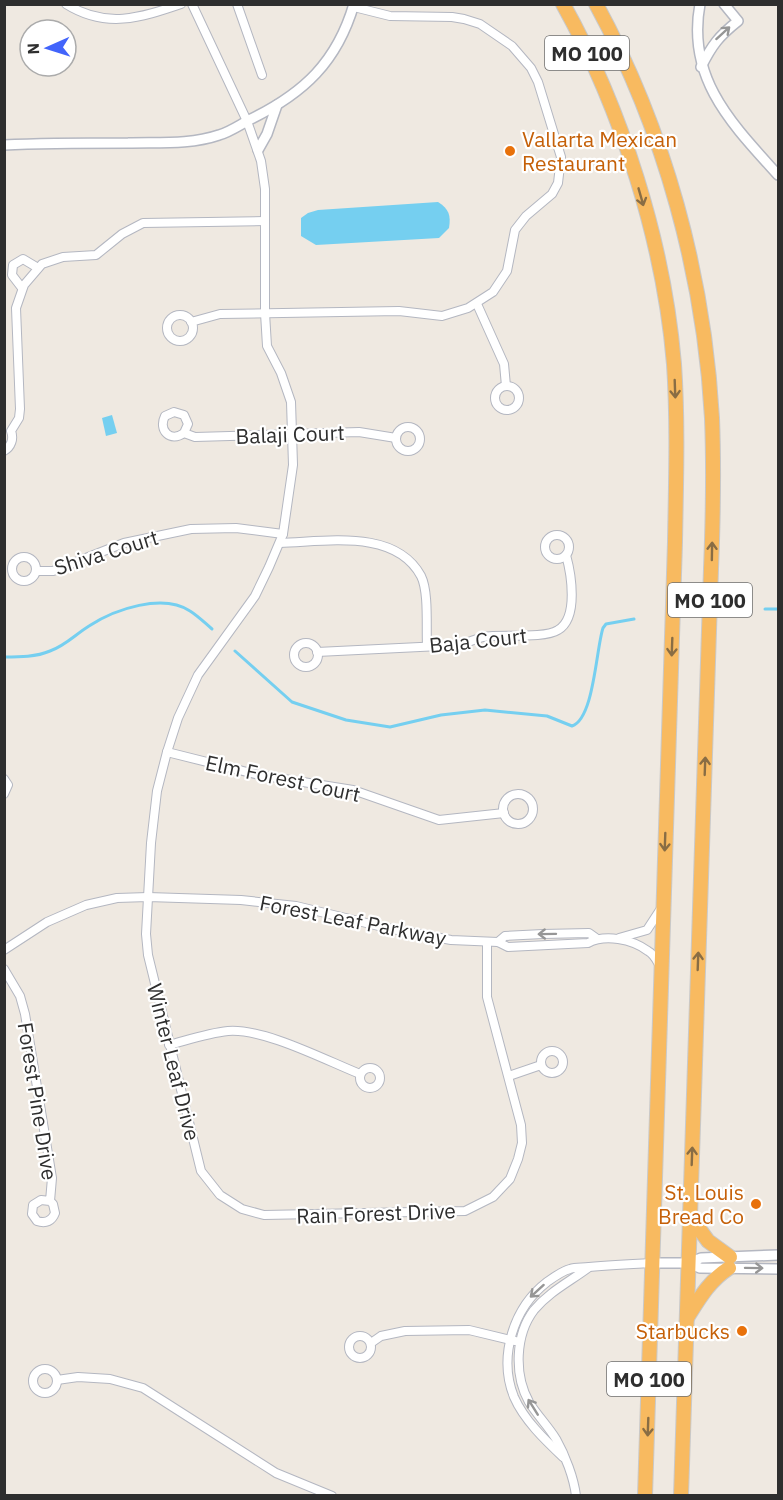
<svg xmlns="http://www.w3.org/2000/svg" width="783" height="1500" font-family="'IBM Plex Sans',sans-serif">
  <rect width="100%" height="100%" fill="#efe9e1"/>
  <g fill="#75cff0">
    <path d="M438 202C449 209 451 215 449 228L439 238 316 245 301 236V218L308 213 318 210Z"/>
    <path d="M112 415 117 433 106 436 102 418Z"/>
  </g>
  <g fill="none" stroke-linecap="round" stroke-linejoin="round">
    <g stroke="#75cff0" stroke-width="3">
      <path d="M765 609H778"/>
      <path d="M235 651 292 702 346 720 390 727 441 715 485 710 547 716 572 726C594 719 596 649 603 628L606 624 634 619"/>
      <path d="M4 657C20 657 36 657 50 651 65 646 76 634 89 626 115 609 163 593 190 611 198 616 205 623 212 629"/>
    </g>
    <defs>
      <g id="minor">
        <path d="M66 4C106 29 140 18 181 4"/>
        <path d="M192 4 247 121 261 161 265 189V313L267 346 281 373 291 402 293 465 283 534 269 567 255 596 198 675 178 718 167 752 157 791 151 843 146 934 148 955 201 1171 220 1195 242 1209 264 1215 465 1211 493 1197 510 1179 518 1159 522 1143 521 1125 487 997V942"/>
        <path d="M237 4 262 75"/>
        <path d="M22 288 12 275 13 265 23 259 38 268"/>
        <path d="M477 304 504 364 506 386"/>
        <circle cx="180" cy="328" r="13"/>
        <path d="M191 322 220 314 399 311 442 316 468 308 493 292 507 271 515 230 526 216 552 194 558 183 561 157 538 82 531 68 512 46 480 24 464 19 452 17 390 16 354 7"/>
        <circle cx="507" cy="398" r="12"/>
        <circle cx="408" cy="439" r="12"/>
        <path d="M184 433 188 424 184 415 174 412 165 416C158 430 170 443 184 433L195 437 359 432 396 438"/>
        <path d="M4 451C11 447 14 439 11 431L19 418 20 409 16 308 24 285 42 264 63 257 96 255 122 234 143 223 265 221"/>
        <circle cx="557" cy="547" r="12"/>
        <path d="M280 543C325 542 395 528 421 576 429 592 426 627 427 645"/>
        <circle cx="24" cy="569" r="12"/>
        <path d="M36 571H53L124 543 191 529 236 528 283 534"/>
        <circle cx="306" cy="655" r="12"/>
        <path d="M317 652 461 645C468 642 476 639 483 637 501 634 544 639 558 630 579 618 571 573 566 555"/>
        <path d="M167 752 259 775 353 790 439 820 504 813"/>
        <path d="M4 779 8 785 4 794"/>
        <circle cx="518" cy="809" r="15"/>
        <path d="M619 938 647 930 662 907"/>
        <path d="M498 942 505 936 543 934 589 933 596 938"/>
        <path d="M4 950 47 922 86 905 117 898 148 897 241 900 296 906 387 928 451 940 498 942 508 947 588 943C605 934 632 939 648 951 654 954 657 961 660 966"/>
        <path d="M4 969 20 996 25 1014 52 1178 50 1201 53 1204 55 1213C52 1221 46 1224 37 1221L32 1214 33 1205 41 1200 50 1201"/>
        <path d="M169 1045C188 1040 208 1033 228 1031 264 1028 325 1060 360 1074"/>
        <circle cx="552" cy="1062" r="11"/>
        <circle cx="370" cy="1078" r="10"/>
        <path d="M509 1076 541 1065"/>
        <circle cx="360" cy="1347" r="11"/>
        <path d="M371 1343 381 1336 405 1331 469 1330 515 1341"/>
        <circle cx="45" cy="1381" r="12"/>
        <path d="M57 1380 78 1377 110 1379 143 1388 276 1473 332 1496"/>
        <path d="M563 1457C545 1440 524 1420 514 1397 498 1357 513 1308 547 1282 554 1277 562 1271 570 1269 576 1267 583 1268 589 1267 610 1265 631 1264 653 1263"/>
        <path d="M576 1496C574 1478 565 1455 556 1439 548 1426 537 1415 529 1402 514 1375 515 1335 534 1310 549 1292 569 1282 588 1268"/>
      </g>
      <g id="tertiary">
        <path d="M700 4C686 79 733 125 778 175"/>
        <path d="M701 67C712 45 719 36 738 21L724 4"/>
        <path d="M4 145C45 143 87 143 128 143 157 142 190 145 219 135 230 132 241 124 251 119 304 93 337 62 354 4"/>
        <path d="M258 150 267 134 277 105"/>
        <path d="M653 1263H688L701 1258 778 1255"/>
        <path d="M688 1263 700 1268 778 1269"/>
      </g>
      <g id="trunk">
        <path d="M563 4C622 110 664 243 674 364 678 423 676 483 675 542L645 1496"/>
        <path d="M596 4C665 131 704 275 712 418 714 468 713 519 711 569L681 1496"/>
        <path d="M690 1216 708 1241 730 1257"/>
        <path d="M687 1318C699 1299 709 1281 729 1268"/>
      </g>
    </defs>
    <use href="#minor" stroke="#b4b7c1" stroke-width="10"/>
    <use href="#tertiary" stroke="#b4b7c1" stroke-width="12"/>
    <use href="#trunk" stroke="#c9c9c9" stroke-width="16"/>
    <use href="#minor" stroke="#fff" stroke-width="8"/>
    <use href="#tertiary" stroke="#fff" stroke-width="9"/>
    <use href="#trunk" stroke="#f8ba60" stroke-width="14"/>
  </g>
  <defs><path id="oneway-shaft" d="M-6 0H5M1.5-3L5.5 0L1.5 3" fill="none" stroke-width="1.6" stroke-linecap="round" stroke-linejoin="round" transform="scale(1.5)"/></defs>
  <g stroke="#969696">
    <use href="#oneway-shaft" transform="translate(723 33) rotate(-42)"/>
    <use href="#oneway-shaft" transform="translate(547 934) rotate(179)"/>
    <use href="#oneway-shaft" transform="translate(754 1268) rotate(1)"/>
    <use href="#oneway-shaft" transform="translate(537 1291) rotate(138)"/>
    <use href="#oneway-shaft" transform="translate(533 1407) rotate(-122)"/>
  </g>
  <g stroke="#896d44">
    <use href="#oneway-shaft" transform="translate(641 197) rotate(74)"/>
    <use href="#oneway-shaft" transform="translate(675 389) rotate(88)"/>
    <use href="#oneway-shaft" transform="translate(712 551) rotate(-89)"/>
    <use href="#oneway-shaft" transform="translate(672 647) rotate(92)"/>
    <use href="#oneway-shaft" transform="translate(705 766) rotate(-88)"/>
    <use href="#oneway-shaft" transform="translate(665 842) rotate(92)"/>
    <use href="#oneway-shaft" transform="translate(698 961) rotate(-88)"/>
    <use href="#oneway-shaft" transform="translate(692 1156) rotate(-88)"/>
    <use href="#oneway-shaft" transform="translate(648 1427) rotate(92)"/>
  </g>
  <g fill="#e8710a" stroke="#fff" stroke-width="2">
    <circle cx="510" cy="151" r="6"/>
    <circle cx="756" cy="1204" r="6"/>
    <circle cx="742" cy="1331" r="6"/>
  </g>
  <g text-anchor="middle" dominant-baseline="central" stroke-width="4.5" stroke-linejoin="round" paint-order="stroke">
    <g fill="#fff" stroke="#6d6d6d" stroke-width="1.5">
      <rect x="545" y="36" width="84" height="34" rx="4.5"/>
      <rect x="668" y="583" width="84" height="34" rx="4.5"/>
      <rect x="607" y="1362" width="84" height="34" rx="4.5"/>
    </g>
    <g font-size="20" font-weight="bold" fill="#2e2e2e">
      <text x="587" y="53">MO 100</text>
      <text x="710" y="600">MO 100</text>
      <text x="649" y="1379">MO 100</text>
    </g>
    <g font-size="21" fill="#c56008" stroke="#fff" text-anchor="end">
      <text x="522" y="139" text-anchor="start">Vallarta Mexican<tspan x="522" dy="24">Restaurant</tspan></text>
      <text x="744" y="1192">St. Louis<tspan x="744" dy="24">Bread Co</tspan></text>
      <text x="730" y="1331">Starbucks</text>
    </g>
    <g font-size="21" fill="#2e2e2e" stroke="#fff">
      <text transform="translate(290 434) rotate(-2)">Balaji Court</text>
      <text transform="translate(106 552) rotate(-17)">Shiva Court</text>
      <text transform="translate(478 640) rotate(-6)">Baja Court</text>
      <text transform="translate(283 778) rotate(12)">Elm Forest Court</text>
      <text transform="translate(353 920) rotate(11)">Forest Leaf Parkway</text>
      <text transform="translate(174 1062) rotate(76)">Winter Leaf Drive</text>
      <text transform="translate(38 1101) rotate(81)">Forest Pine Drive</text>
      <text transform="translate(376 1213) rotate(-2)">Rain Forest Drive</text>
    </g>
  </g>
  <rect width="783" height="1500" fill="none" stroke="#2e2e2e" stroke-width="12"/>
  <g transform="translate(48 48) rotate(267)"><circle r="28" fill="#ffffff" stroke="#ababab" stroke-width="1.5"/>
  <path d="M0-4.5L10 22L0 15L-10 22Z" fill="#4264fb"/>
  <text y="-9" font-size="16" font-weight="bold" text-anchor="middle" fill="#2e2e2e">N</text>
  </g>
</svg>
